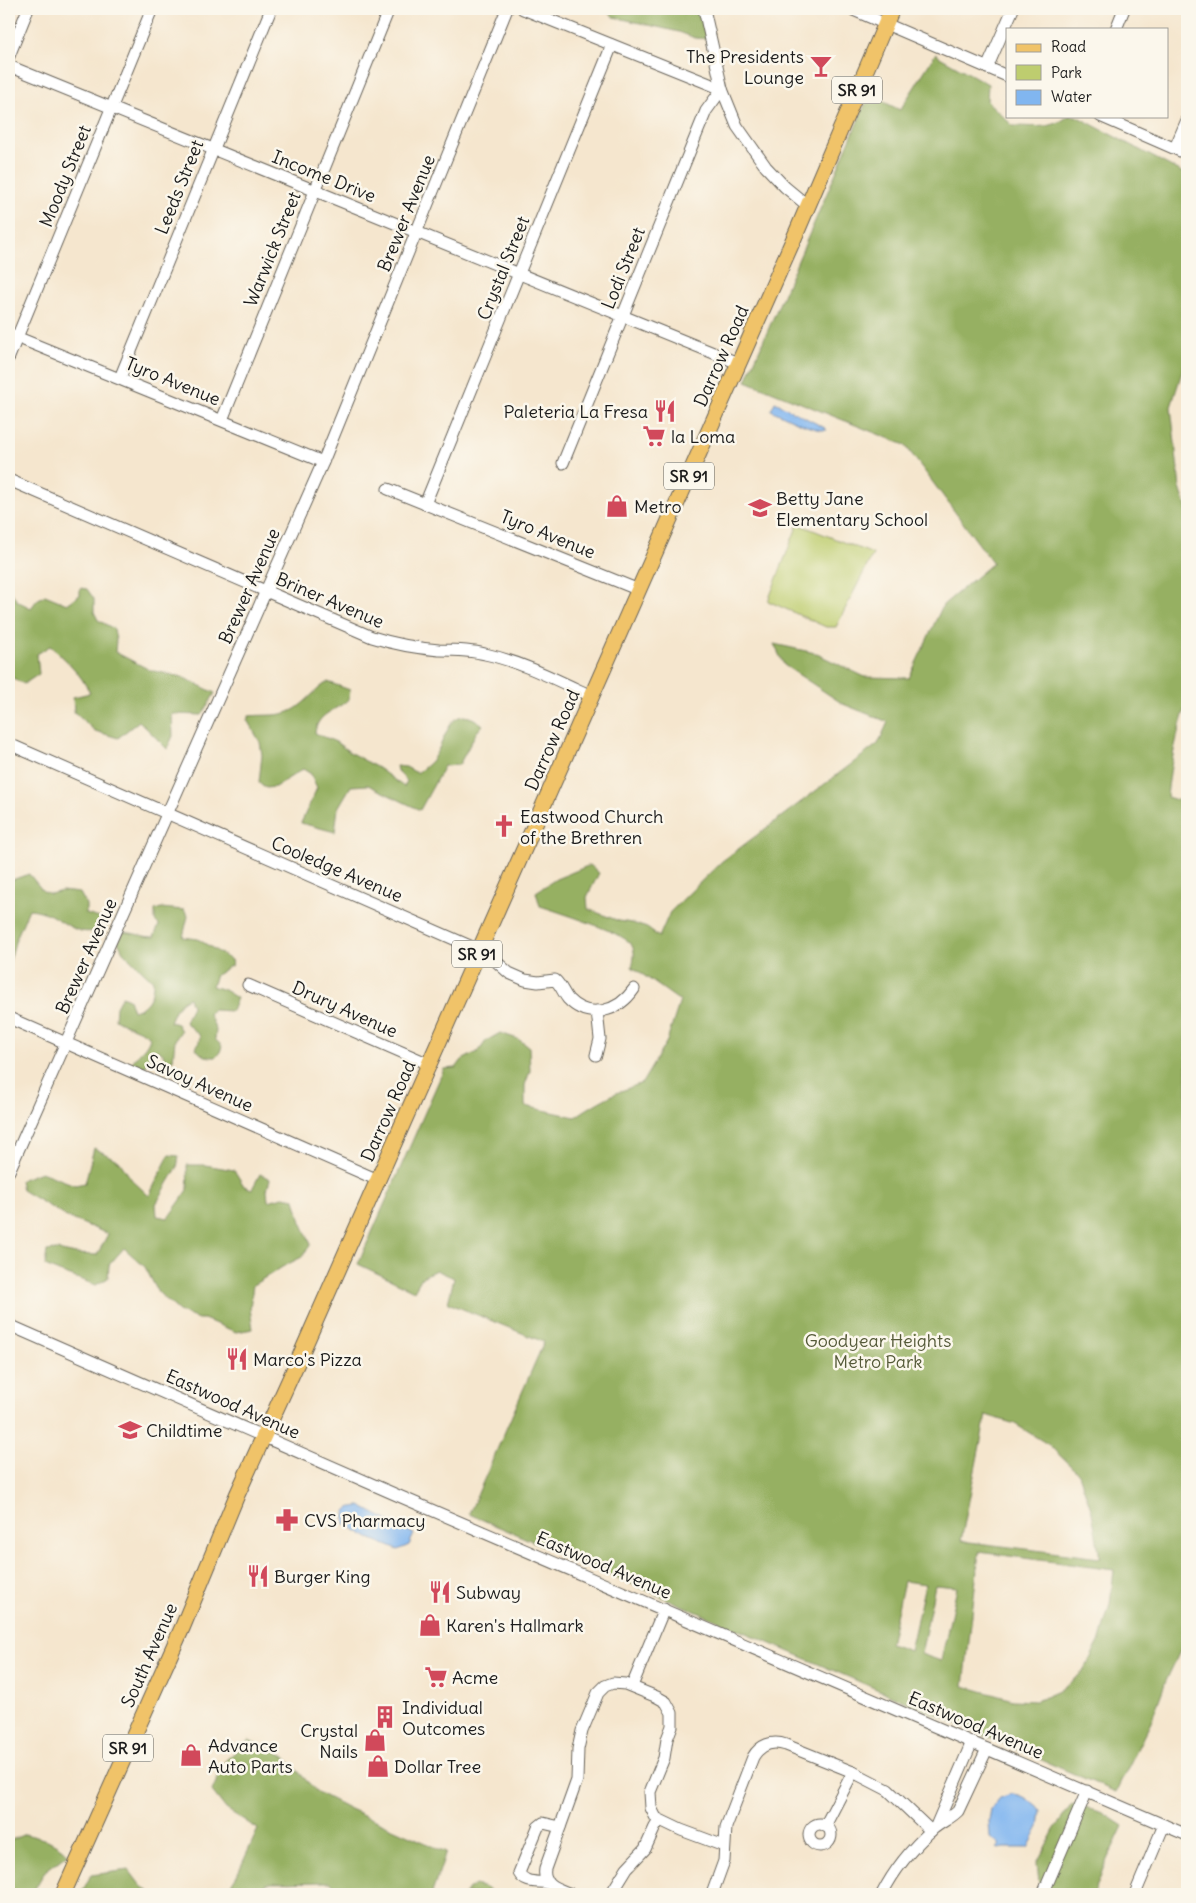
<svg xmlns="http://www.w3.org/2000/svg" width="1196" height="1903" font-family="Delius,sans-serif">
  <rect width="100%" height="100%" fill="#fbf7ec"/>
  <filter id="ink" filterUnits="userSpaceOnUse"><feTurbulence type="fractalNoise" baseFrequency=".02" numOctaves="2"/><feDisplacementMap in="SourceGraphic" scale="10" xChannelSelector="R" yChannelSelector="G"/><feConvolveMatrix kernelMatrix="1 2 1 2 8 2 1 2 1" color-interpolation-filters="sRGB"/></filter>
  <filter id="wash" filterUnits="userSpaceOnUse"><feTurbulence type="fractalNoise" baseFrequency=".0096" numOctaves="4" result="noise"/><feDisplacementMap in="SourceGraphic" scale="20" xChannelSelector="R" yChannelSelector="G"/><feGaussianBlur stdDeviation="1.12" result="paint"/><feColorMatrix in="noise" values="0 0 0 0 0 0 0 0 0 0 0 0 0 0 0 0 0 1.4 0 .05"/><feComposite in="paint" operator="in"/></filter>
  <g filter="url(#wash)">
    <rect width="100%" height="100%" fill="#f5e6ce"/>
    <path fill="#becd6f" stroke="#6d7446" d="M798 524 873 554 836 627H826L768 601Z"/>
    <g fill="#96b062" stroke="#59663f" fill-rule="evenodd">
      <path d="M604 9H701L709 39 695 38 679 32 614 17Z"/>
      <path d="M936 53 938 56 988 84 987 101 1013 126C1032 126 1053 130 1068 116H1076L1187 175V356L1171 407 1180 488 1187 509V703C1177 732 1170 765 1167 797L1187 803V1644L1182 1647 1166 1681 1152 1719 1116 1792 469 1514 544 1342 448 1303 454 1278 436 1270 422 1277 414 1291 358 1264 444 1069 456 1068 462 1060 479 1051 486 1041 500 1033 518 1039 529 1047 530 1071 525 1085V1106L575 1117C600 1100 614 1093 642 1083L667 1041 680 1001 632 967C634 958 636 952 631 944 624 933 556 911 540 906L536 892 556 879 590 865 599 873 587 897 588 909 619 921 632 923 647 928 659 937 670 912 721 862 878 744 888 722 843 704 784 665 774 644 815 653 865 677 909 678 943 605 993 563 905 445 746 381 865 105 874 97 900 110ZM986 1415 1015 1424 1049 1445 1079 1474 1092 1512 1100 1558 961 1541ZM979 1552 1114 1570 1110 1604 1100 1640 1083 1672 1059 1691 1036 1701 1013 1700 964 1686ZM904 1581 925 1584 910 1651 890 1644ZM935 1585 957 1587 941 1661 921 1654Z"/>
      <path d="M9 588 17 601 31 608 37 600 45 595 67 604 80 595V588L87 589 94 599V612L98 620 114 629 116 640 115 652 150 670 182 677 215 693 202 715 172 714 173 736 167 749 139 721 118 738 95 731 74 712 73 697 90 693C80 673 67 660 50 646L37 654 39 674 24 684 9 676Z"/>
      <path d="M328 682 350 690 349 699C336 711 317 713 315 733L336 742 351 753 378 768 404 787 407 781 397 771 396 766 406 767 417 773C422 769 428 765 432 760 448 739 449 698 483 725L476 733 459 765 444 766 420 810 368 785 351 786 338 808 335 832 301 823 317 788 311 774 303 769 275 787 266 788 259 782 262 755 260 742 247 720 249 716C266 714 283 718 298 707 309 699 317 688 328 682Z"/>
      <path d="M29 874 43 891 50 894 62 891 80 893 86 904V914L103 919 108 926C72 945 63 911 29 909L16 939 9 964V881Z"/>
      <path d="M161 908 184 910 188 916 183 937 198 939 231 960 232 965 216 975 212 986 224 990 237 998 232 1011 212 1010 209 1014 216 1030 215 1039 222 1046 220 1052 216 1057C206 1057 201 1056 196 1048L199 1042 200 1036 185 1022 192 1006 189 998C178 1001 174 1012 170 1022L177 1024 181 1031 175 1040 173 1060 166 1061 163 1054 158 1050 152 1054 146 1066 137 1070 132 1063C138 1052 147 1049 150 1037 141 1029 126 1026 115 1019L116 1007 122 996 129 999 133 1011C148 1007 153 996 153 981L123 952 118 942 124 932C135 933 143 937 154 937L159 925 155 921V910Z"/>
      <path d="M94 1148 119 1161 132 1180 149 1196 169 1155 179 1156 177 1168 156 1204 157 1216 168 1218 188 1190 187 1165H205L234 1170 244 1186 252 1189 260 1174 270 1179 267 1190 268 1201 283 1197 295 1199 301 1222 311 1244 302 1257 284 1266 253 1285 250 1308 253 1329 236 1332 204 1319H198L180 1312 158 1292 145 1267 124 1248 109 1265 108 1278 96 1285 59 1272 45 1266 47 1251 57 1250 76 1254 97 1255 108 1234 67 1217 22 1190 20 1180 41 1172 75 1185 85 1183Z"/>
      <path d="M249 1740 285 1757 317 1792 350 1809 446 1852 432 1893 434 1894H344L330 1882 268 1883 255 1894H225L237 1875 258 1829 226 1809 212 1791 225 1761Z"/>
      <path d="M1072 1804 1103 1813 1123 1826 1104 1866 1094 1894H1040L1037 1863 1054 1830Z"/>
      <path d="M25 1834C39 1838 59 1841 68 1854L45 1871 32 1894H9V1841Z"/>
      <path d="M129 1870 141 1886 153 1894H81L91 1875Z"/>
      <path d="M474 1885 486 1888 495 1894H464Z"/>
    </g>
    <g fill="#81b6f0" stroke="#4e6986">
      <path d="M775 402 825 428 827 430C814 432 784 416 771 410Z"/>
      <path d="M360 1506 414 1534 409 1545 398 1550 369 1538 345 1524C344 1510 346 1507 360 1506Z"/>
      <path d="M1011 1794C1025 1794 1030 1802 1041 1810L1039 1827 1028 1848H1005L998 1849 997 1848 1000 1845 990 1838 989 1820 991 1809 1000 1798Z"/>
    </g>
  </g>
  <g filter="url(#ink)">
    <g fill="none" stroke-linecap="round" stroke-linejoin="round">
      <defs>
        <g id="minor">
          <path d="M523 9 722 89 706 111 563 463"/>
          <path d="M704 9 722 89 737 126 766 167 785 187 808 206"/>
          <path d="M851 9 1007 76"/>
          <path d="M1116 29 1124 9"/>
          <path d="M9 56 28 9"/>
          <path d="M9 66 738 363"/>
          <path d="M987 68 1013 9"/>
          <path d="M1100 116 1187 154"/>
          <path d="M1175 148 1187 120"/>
          <path d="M9 334 323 462"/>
          <path d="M9 357 152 9"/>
          <path d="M120 378 271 9"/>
          <path d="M222 420 389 9"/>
          <path d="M9 480 372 637C394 644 416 648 439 650 454 650 470 650 485 654 522 662 557 680 591 696"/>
          <path d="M388 489 639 590"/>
          <path d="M425 504 612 45"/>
          <path d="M9 744 479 950 490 956 509 973 525 980 538 982 555 980C561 985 563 993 568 999 589 1021 619 1011 634 989"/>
          <path d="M248 985 429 1064"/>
          <path d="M9 1018 378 1180"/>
          <path d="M596 1055 600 1039 597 1011"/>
          <path d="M9 1171 323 462 507 9"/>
          <path d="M9 1325 399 1496 1187 1835"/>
          <path d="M632 1686 664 1609"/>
          <circle cx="820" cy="1835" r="11"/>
          <path d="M825 1826 853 1772"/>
          <path d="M936 1826 972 1742"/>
          <path d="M547 1883C536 1881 525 1884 519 1873L538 1827 543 1823 560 1827"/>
          <path d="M571 1894C559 1889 542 1886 545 1869L577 1780 578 1749 582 1731 598 1693 605 1686 613 1683 625 1684 657 1697 666 1702 672 1713V1726L667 1739 664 1758 650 1792 651 1808 656 1818 681 1830 724 1846"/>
          <path d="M611 1894 627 1868 645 1849 655 1827 659 1821"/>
          <path d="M712 1894 724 1861 726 1827 753 1757C760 1745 772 1740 786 1745L853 1772 888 1790 931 1831"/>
          <path d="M882 1894C894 1870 913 1847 933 1829 941 1822 950 1819 958 1811L987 1749"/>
          <path d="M1043 1894 1087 1791"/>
          <path d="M1135 1894 1164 1825"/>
        </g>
        <path id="major" d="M63 1894 183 1626 237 1495 297 1363 798 229 892 9"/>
      </defs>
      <use href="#minor" stroke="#68635a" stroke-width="13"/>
      <use href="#major" stroke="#68635a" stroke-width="17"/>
      <use href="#minor" stroke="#fff" stroke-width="11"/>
      <use href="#major" stroke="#f0c369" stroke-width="15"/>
    </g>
  </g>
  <defs>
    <symbol id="bar-bare" viewBox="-9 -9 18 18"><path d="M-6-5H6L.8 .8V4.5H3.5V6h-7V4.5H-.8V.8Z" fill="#d1495b" stroke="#fbf7ec" stroke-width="2.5" paint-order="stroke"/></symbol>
    <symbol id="restaurant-bare" viewBox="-9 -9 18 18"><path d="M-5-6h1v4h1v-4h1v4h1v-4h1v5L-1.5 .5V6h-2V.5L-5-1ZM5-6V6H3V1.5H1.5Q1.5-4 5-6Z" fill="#d1495b" stroke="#fbf7ec" stroke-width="2.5" paint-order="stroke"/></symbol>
    <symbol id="supermarket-bare" viewBox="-9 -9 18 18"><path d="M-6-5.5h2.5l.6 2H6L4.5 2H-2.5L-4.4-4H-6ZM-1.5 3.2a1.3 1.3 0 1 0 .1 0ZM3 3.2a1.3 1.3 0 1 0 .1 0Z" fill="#d1495b" stroke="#fbf7ec" stroke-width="2.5" paint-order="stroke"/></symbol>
    <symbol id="shop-bare" viewBox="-9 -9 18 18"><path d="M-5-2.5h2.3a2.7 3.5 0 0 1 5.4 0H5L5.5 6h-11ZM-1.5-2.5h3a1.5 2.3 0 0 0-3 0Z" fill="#d1495b" stroke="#fbf7ec" stroke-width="2.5" paint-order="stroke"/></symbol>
    <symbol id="school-bare" viewBox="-9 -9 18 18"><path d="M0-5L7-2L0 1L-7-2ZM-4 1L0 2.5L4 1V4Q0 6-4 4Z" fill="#d1495b" stroke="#fbf7ec" stroke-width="2.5" paint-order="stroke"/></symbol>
    <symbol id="church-bare" viewBox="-9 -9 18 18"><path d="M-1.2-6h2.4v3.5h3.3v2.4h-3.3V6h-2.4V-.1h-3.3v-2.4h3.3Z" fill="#d1495b" stroke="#fbf7ec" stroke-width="2.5" paint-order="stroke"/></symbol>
    <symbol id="pharmacy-bare" viewBox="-9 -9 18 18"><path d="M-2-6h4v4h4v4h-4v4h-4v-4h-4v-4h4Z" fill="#d1495b" stroke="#fbf7ec" stroke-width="2.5" paint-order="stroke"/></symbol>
    <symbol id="building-bare" viewBox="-9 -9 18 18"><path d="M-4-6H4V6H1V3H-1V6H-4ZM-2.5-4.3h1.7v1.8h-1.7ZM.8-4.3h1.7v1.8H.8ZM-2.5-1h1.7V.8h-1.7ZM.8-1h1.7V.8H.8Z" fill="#d1495b" stroke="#fbf7ec" stroke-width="2.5" paint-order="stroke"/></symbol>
  </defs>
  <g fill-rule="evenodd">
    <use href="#bar-bare" x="805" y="50" width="32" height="32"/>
    <use href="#restaurant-bare" x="649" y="395" width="32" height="32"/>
    <use href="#supermarket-bare" x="638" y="420" width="32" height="32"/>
    <use href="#shop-bare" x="601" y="490" width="32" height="32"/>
    <use href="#school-bare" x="744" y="492" width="32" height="32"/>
    <use href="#church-bare" x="488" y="810" width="32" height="32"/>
    <use href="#restaurant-bare" x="221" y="1343" width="32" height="32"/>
    <use href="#school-bare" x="114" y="1414" width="32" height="32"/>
    <use href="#pharmacy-bare" x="271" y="1504" width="32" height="32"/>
    <use href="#restaurant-bare" x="242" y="1560" width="32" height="32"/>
    <use href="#restaurant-bare" x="424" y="1576" width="32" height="32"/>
    <use href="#shop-bare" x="414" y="1609" width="32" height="32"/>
    <use href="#supermarket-bare" x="420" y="1661" width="32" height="32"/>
    <use href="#building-bare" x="369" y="1701" width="32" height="32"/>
    <use href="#shop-bare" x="359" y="1724" width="32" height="32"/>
    <use href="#shop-bare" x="175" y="1739" width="32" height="32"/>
    <use href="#shop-bare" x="362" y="1750" width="32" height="32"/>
  </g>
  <g text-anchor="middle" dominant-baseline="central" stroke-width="5" stroke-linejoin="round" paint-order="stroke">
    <g fill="#fbf7ec" stroke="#5f5e5a" stroke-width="1">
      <rect x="832" y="76.5" width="50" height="27" rx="4"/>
      <rect x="664" y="462.5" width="50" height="27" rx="4"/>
      <rect x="452" y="940.5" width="50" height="27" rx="4"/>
      <rect x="103" y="1734.5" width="50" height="27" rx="4"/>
    </g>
    <g font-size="16" font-weight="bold" fill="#1c1c1c">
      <text x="857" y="90">SR 91</text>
      <text x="689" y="476">SR 91</text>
      <text x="477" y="954">SR 91</text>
      <text x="128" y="1748">SR 91</text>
    </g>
    <g font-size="18" fill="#1c1c1c" stroke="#fbf7ec" text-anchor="start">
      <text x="804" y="56" text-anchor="end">The Presidents<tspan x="804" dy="21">Lounge</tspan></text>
      <text x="648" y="411" text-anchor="end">Paleteria La Fresa</text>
      <text x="671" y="436">la Loma</text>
      <text x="776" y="498">Betty Jane<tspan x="776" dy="21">Elementary School</tspan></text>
      <text x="634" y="506">Metro</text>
      <text x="520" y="816">Eastwood Church<tspan x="520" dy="21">of the Brethren</tspan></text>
      <text x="253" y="1359">Marco's Pizza</text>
      <text x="146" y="1430">Childtime</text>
      <text x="304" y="1520">CVS Pharmacy</text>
      <text x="274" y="1576">Burger King</text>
      <text x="456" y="1592">Subway</text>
      <text x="446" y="1625">Karen's Hallmark</text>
      <text x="452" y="1677">Acme</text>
      <text x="402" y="1707">Individual<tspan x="402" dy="21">Outcomes</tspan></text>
      <text x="358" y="1730" text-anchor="end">Crystal<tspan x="358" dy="21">Nails</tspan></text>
      <text x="208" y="1745">Advance<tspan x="208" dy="21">Auto Parts</tspan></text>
      <text x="394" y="1766">Dollar Tree</text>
    </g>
    <g font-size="18" fill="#1c1c1c" stroke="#fbf7ec">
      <text transform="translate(65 176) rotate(-68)">Moody Street</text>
      <text transform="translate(324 176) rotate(22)">Income Drive</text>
      <text transform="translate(179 187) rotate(-68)">Leeds Street</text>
      <text transform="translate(406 213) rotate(-68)">Brewer Avenue</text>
      <text transform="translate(272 249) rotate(-68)">Warwick Street</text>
      <text transform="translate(503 268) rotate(-68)">Crystal Street</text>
      <text transform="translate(623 268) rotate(-68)">Lodi Street</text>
      <text transform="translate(721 356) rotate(-66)">Darrow Road</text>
      <text transform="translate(173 381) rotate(22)">Tyro Avenue</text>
      <text transform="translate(548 534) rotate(22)">Tyro Avenue</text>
      <text transform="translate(249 586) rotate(-66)">Brewer Avenue</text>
      <text transform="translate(330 600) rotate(23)">Briner Avenue</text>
      <text transform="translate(552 740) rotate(-66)">Darrow Road</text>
      <text transform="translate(337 869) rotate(23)">Cooledge Avenue</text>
      <text transform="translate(86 956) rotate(-66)">Brewer Avenue</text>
      <text transform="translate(345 1009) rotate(24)">Drury Avenue</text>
      <text transform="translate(200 1083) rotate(24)">Savoy Avenue</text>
      <text transform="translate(388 1111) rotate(-66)">Darrow Road</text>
      <text transform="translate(233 1404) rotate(24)">Eastwood Avenue</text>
      <text transform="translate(604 1565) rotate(23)">Eastwood Avenue</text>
      <text transform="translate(149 1655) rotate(-66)">South Avenue</text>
      <text transform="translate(976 1725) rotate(23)">Eastwood Avenue</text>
    </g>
    <g font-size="18" fill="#555a39" stroke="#fbf7ec">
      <text x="878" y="1340">Goodyear Heights<tspan x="878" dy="21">Metro Park</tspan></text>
    </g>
  </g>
  <rect width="1196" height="1903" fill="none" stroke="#fbf7ec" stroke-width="30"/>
  <rect x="1006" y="28" width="162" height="90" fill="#fbf7ec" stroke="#a29f99"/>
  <rect x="1016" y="44" width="25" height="8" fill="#f0c369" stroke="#a29f99"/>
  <text x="1051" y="52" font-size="15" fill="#1c1c1c">Road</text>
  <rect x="1016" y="65" width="25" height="15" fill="#becd6f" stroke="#a29f99"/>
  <text x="1051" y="78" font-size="15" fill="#1c1c1c">Park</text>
  <rect x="1016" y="90" width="25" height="15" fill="#81b6f0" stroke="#a29f99"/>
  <text x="1051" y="102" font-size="15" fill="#1c1c1c">Water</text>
</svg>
